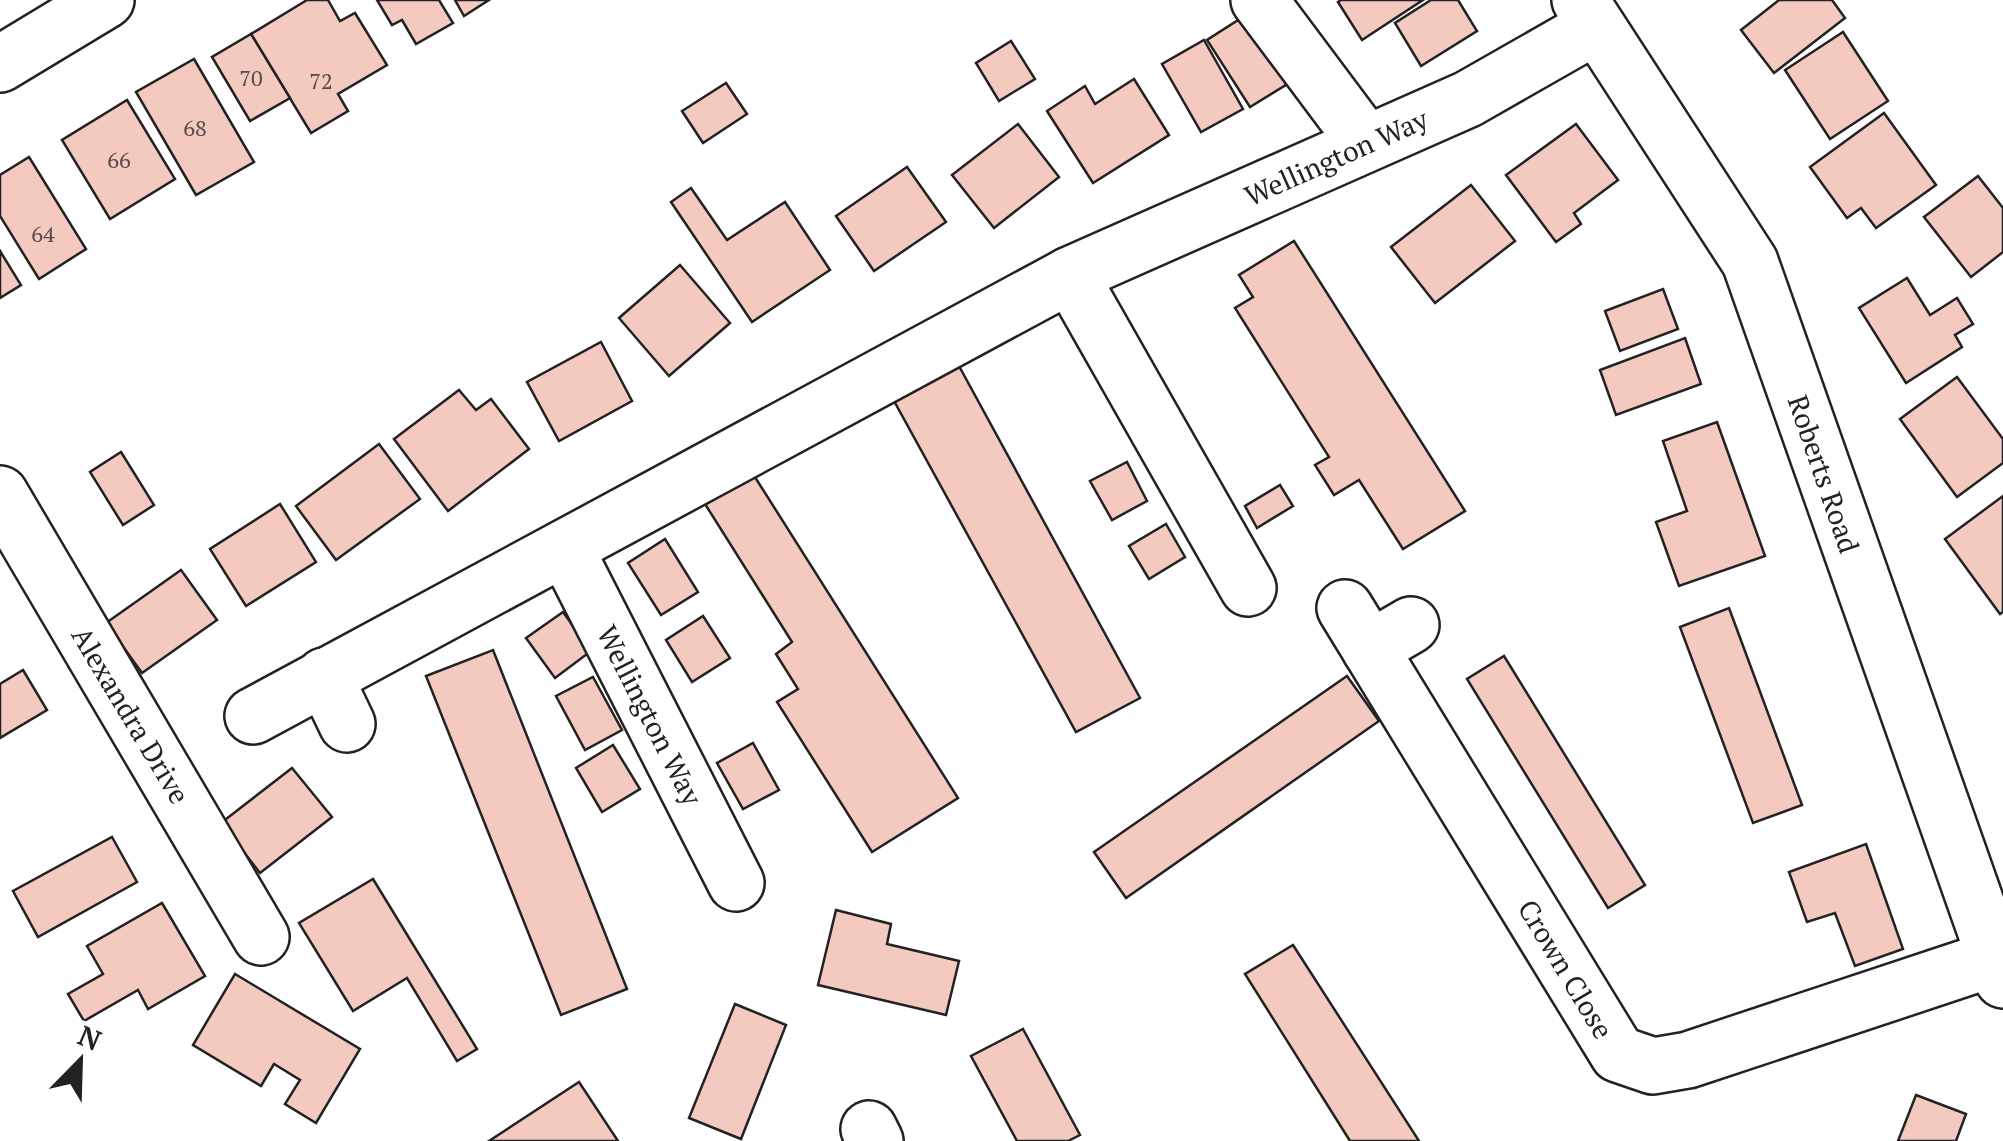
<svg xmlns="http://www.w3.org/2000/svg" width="2003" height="1141" font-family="'PT Serif',serif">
  <rect width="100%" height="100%" fill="#fff"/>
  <g fill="#f3c9c0" stroke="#222" stroke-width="2.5">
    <path d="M307 0H328L340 21 355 13 387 65 338 94 348 111 311 133 251 34Z"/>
    <path d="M377 0H439L453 23 416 44 402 20 392 25Z"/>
    <path d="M455 0H489L464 16Z"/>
    <path d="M1341 0H1423L1362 40 1338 2Z"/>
    <path d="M1431 0H1458L1477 31 1421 66 1395 23Z"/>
    <path d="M1779 0H1832L1845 18 1774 73 1741 30Z"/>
    <path d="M1246 15 1289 83 1250 107 1207 40Z"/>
    <path d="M1843 32 1888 101 1830 139 1785 70Z"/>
    <path d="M251 34 290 98 250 121 212 57Z"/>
    <path d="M1204 40 1243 109 1201 132 1162 64Z"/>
    <path d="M1011 41 1035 79 999 101 976 63Z"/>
    <path d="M194 59 254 162 196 195 136 92Z"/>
    <path d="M1134 79 1169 135 1093 183 1047 111 1085 86 1095 104Z"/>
    <path d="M726 83 747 114 703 143 682 111Z"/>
    <path d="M127 100 175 179 110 219 62 140Z"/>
    <path d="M1884 113 1936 185 1876 228 1861 208 1847 218 1810 167Z"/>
    <path d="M1018 124 1059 177 994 228 952 175Z"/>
    <path d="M1576 124 1618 180 1574 213 1581 224 1556 242 1506 175Z"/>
    <path d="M29 157 86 249 39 279 0 216V175Z"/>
    <path d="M907 167 946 222 874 271 836 216Z"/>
    <path d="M1978 176 2003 208V252L1971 277 1924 217Z"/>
    <path d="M1471 185 1515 241 1435 303 1391 247Z"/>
    <path d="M691 188 727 240 785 202 830 270 752 322 671 202Z"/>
    <path d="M1294 241 1465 511 1403 549 1359 480 1334 495 1315 465 1329 457 1235 308 1253 297 1239 275Z"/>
    <path d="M0 251 21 285 0 298Z"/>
    <path d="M680 265 730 323 669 376 619 318Z"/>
    <path d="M1907 278 1930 315 1957 298 1973 324 1955 335 1962 347 1906 383 1859 308Z"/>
    <path d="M1663 289 1678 329 1620 351 1605 311Z"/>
    <path d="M1685 338 1701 384 1616 415 1600 370Z"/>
    <path d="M601 342 632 401 559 441 527 382Z"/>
    <path d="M953 355 1140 698 1076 732 888 390Z"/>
    <path d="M1957 377 2003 439V463L1957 497 1900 419Z"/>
    <path d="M459 390 476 410 491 399 529 449 448 511 394 439Z"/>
    <path d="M1717 422 1765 556 1679 586 1656 522 1687 511 1663 441Z"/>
    <path d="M379 444 420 499 336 560 296 506Z"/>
    <path d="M121 452 154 505 123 525 90 472Z"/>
    <path d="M1127 462 1147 501 1112 520 1090 481Z"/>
    <path d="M748 466 958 798 872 852 777 702 798 689 776 654 792 642 700 496Z"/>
    <path d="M1280 485 1293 506 1257 528 1245 506Z"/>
    <path d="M2003 496V612L2000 614 1945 539Z"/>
    <path d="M280 504 316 562 246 606 210 549Z"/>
    <path d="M1166 524 1185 557 1149 579 1129 546Z"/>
    <path d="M665 539 698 592 661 615 628 563Z"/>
    <path d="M181 570 217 620 142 673 106 623Z"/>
    <path d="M1729 608 1802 805 1753 823 1680 627Z"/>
    <path d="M563 612 591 651 555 678 526 638Z"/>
    <path d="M703 616 730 658 692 682 666 640Z"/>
    <path d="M493 650 627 989 561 1015 426 676Z"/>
    <path d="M1504 656 1645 885 1608 908 1467 679Z"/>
    <path d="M23 670 47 710 0 738V684Z"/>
    <path d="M1347 676 1379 721 1126 898 1094 852Z"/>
    <path d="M593 677 622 730 585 750 556 696Z"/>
    <path d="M753 743 779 790 743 809 717 763Z"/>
    <path d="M613 745 640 789 602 812 576 768Z"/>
    <path d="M292 768 332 817 260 873 221 823Z"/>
    <path d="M112 837 137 882 38 937 13 891Z"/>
    <path d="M1866 844 1903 949 1855 966 1835 913 1807 922 1789 872Z"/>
    <path d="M373 879 477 1049 457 1061 407 978 353 1011 299 923Z"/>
    <path d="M162 903 205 976 148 1009 138 990 84 1021 68 994 103 974 87 946Z"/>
    <path d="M836 910 891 924 887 944 959 961 946 1015 818 985Z"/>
    <path d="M1293 945 1419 1141H1350L1345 1133 1245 974Z"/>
    <path d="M235 974 360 1049 316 1123 285 1104 300 1080 274 1064 261 1086 193 1045Z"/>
    <path d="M735 1004 786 1025 741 1139 689 1118Z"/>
    <path d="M1023 1029 1080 1135 1068 1141H1017L971 1056Z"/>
    <path d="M579 1082 618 1141H489Z"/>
    <path d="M1916 1095 1966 1114 1956 1141H1898Z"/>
  </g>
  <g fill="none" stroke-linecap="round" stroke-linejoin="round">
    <defs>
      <g id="minor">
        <path d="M1259 0 1366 143"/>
        <path d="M1580 0 1750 262 2003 980"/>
        <path d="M0 64 106 0"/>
        <path d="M1070 275 1248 588"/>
        <path d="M0 494 261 937"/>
        <path d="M565 548 736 883"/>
        <path d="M1345 608 1618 1054 1653 1066 1688 1060 1995 958"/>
        <path d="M1370 649 1411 625"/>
        <path d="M324 676 347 724"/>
        <path d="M253 716 1070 275 1468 99 1596 26"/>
        <path d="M869 1129 875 1141"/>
      </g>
    </defs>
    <use href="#minor" stroke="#222" stroke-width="60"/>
    <use href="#minor" stroke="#fff" stroke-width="55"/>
  </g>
  <g text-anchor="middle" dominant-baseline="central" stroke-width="8" stroke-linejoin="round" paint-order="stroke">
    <g font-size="22" fill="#564c4a">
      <text x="251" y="77">70</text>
      <text x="321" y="80">72</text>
      <text x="195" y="127">68</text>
      <text x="119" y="159">66</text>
      <text x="43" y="233">64</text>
    </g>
    <g font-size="28" fill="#222" stroke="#fff">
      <text transform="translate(1336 157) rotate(-24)">Wellington Way</text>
      <text transform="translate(1824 474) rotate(71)">Roberts Road</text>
      <text transform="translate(131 715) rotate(59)">Alexandra Drive</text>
      <text transform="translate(650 715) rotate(63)">Wellington Way</text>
      <text transform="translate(1566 969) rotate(59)">Crown Close</text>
    </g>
  </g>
  <g transform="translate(80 1061) rotate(23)" stroke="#ffffff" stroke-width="8" paint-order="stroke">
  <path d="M0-8L18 38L0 25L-18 38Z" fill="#222222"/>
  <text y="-15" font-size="28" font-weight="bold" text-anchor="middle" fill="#222222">N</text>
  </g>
</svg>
